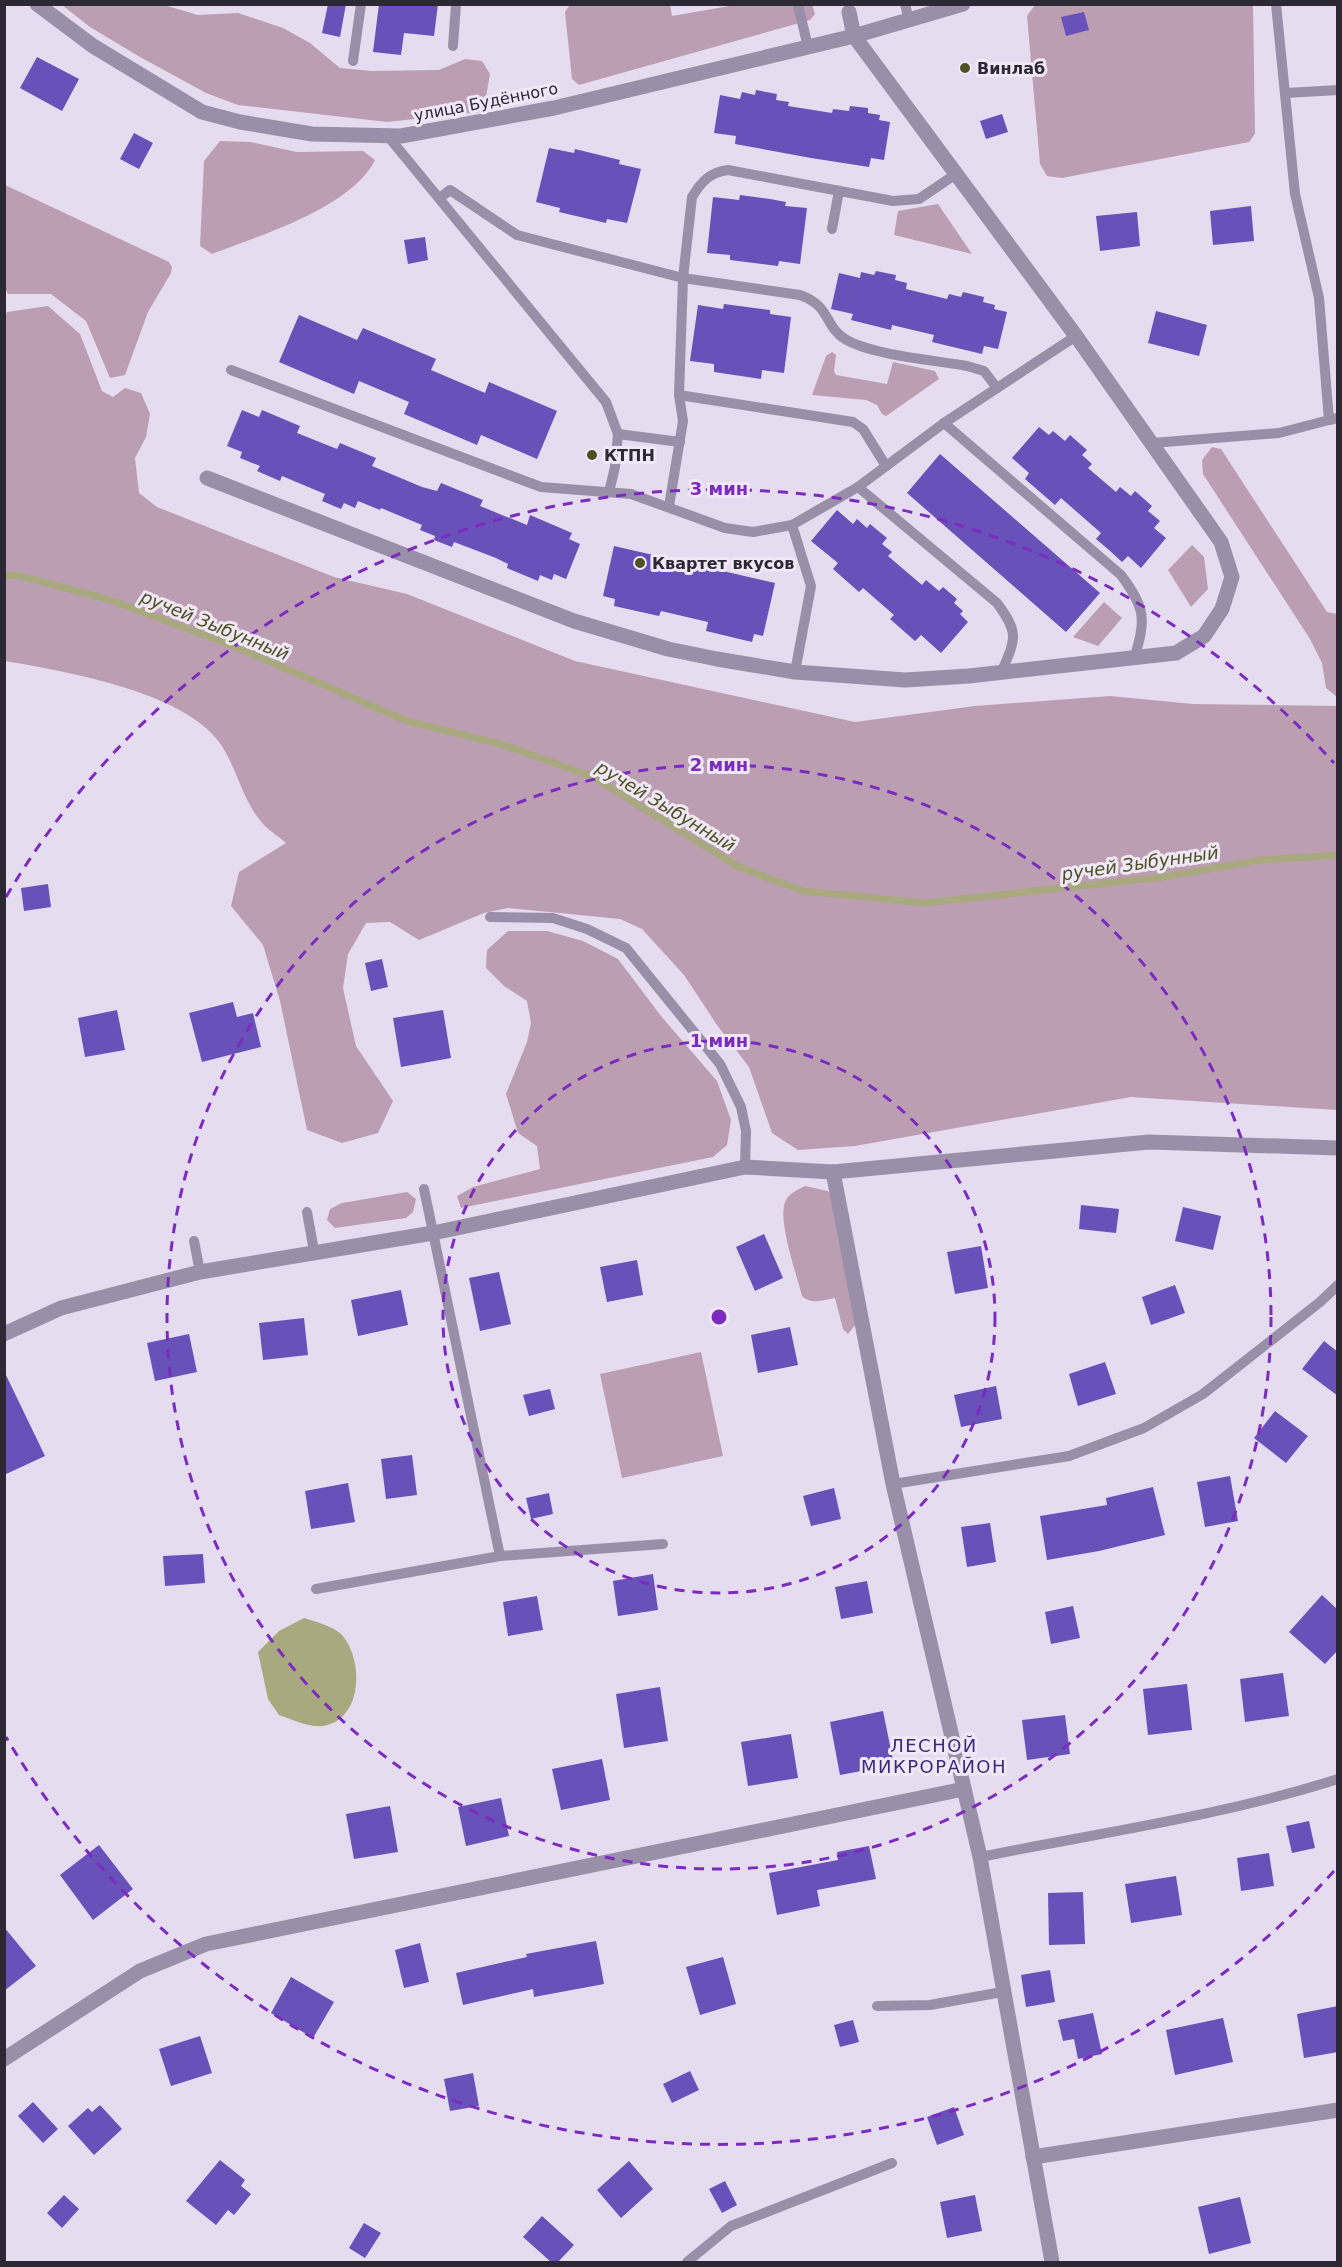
<svg xmlns="http://www.w3.org/2000/svg" width="1342" height="2267" font-family="'DejaVu Sans',sans-serif">
  <rect width="100%" height="100%" fill="#e6dcef"/>
  <g fill="#bc9eb3">
    <path d="M670 4 672 16 735 5 812 4 815 14 810 20 579 85 572 79 565 12 569 6Z"/>
    <path d="M62 5H164L198 15 238 13 283 28 310 43 340 68 372 71 439 70 465 59 482 61 490 74 486 97 480 112 387 122 238 105 206 93 140 57 90 27Z"/>
    <path d="M1035 5H1253L1255 134 1249 142 1062 178 1047 176 1040 164 1027 16Z"/>
    <path d="M220 141 250 142 297 152 363 151 375 160C351 208 261 235 212 254L200 246 204 161Z"/>
    <path d="M5 185 169 262 172 267 171 273 148 312 125 375 110 378 86 321 51 294H8L4 286Z"/>
    <path d="M938 204 972 254 894 235 898 211Z"/>
    <path d="M48 306 80 334 102 391 113 397 125 388 141 393 150 414 146 437 135 458 139 493 157 507 334 577 407 594 575 661 855 722 975 706 1110 696 1193 704 1337 706V1110L1131 1097 855 1146 798 1150 772 1133 749 1067 717 1025 684 975 642 929 620 919 508 908 484 913 419 940 390 922 366 923 348 954 343 988 356 1046 393 1101 378 1133 342 1143 307 1130 280 1001 263 945 231 906 239 872 286 843C278 836 265 828 259 819 241 796 236 765 219 742 182 691 63 671 5 661V317L7 312Z"/>
    <path d="M832 352 836 355 834 371 836 375 887 384 893 362 935 371 939 379 886 416 882 414 877 405 866 400 812 395 826 356Z"/>
    <path d="M1212 447 1221 449 1327 612 1337 614V697L1326 688 1322 663 1310 639 1203 474 1202 460Z"/>
    <path d="M1192 545 1204 557 1208 589 1191 607 1168 570Z"/>
    <path d="M1104 602 1122 618 1098 646 1073 637Z"/>
    <path d="M508 931H547L583 941 618 959 661 1016 717 1081 731 1120 727 1145 713 1157 461 1208 457 1196 473 1187 540 1169 537 1146 518 1133 506 1094 527 1042 531 1023 527 1001 504 986 486 968 487 950Z"/>
    <path d="M805 1186 828 1191 835 1202 856 1324 848 1334 843 1329 835 1298C824 1300 811 1305 802 1296 797 1275 776 1218 786 1200 790 1193 797 1190 805 1186Z"/>
    <path d="M407 1192 416 1199 413 1212 406 1218 335 1228 327 1220 330 1209 342 1203Z"/>
    <path d="M701 1352 723 1456 622 1478 600 1374Z"/>
  </g>
  <path fill="#a8a97e" d="M304 1618C316 1622 333 1626 342 1635 364 1660 363 1720 323 1726 310 1728 291 1719 279 1715L268 1699 258 1652 279 1631Z"/>
  <g fill="none" stroke-linecap="round" stroke-linejoin="round">
    <path stroke="#a8a97e" stroke-width="7" d="M4 575 20 576 107 599 231 645 407 721 504 745 593 777 737 866 803 891 925 903 1164 877 1261 860 1338 855"/>
  </g>
  <g fill="#6851b9">
    <path d="M328 4H346L340 37 322 33Z"/>
    <path d="M379 4H438L434 36 404 33 401 55 373 52Z"/>
    <path d="M1084 12 1089 30 1066 36 1061 17Z"/>
    <path d="M37 57 79 79 62 111 20 88Z"/>
    <path d="M756 90 777 94 776 100 789 102 788 106 832 113 833 109 849 111 850 106 868 108V113L880 115 879 120 890 122 884 160 871 158 869 167 811 158 735 144 736 136 714 133 720 95 740 99 742 92 755 95Z"/>
    <path d="M1002 114 1008 132 986 139 980 121Z"/>
    <path d="M134 133 153 143 139 169 120 159Z"/>
    <path d="M549 148 574 153 575 149 620 160 619 164 641 169 627 223 607 219 606 223 559 212 560 208 536 202Z"/>
    <path d="M740 195 770 199 786 202 785 206 807 208 800 264 779 261 778 266 730 260V255L707 253 713 197 739 200Z"/>
    <path d="M1251 206 1254 241 1213 245 1210 211Z"/>
    <path d="M1137 212 1140 246 1100 251 1096 216Z"/>
    <path d="M425 237 428 260 408 264 404 240Z"/>
    <path d="M876 271 896 275 895 280 907 283 906 289 947 299 949 294 961 297 963 292 984 297 983 302 995 305 994 309 1007 312 998 349 984 346 982 354 932 342 934 335 892 325 891 330 851 320 853 314 831 309 839 273 860 278 861 272 874 275Z"/>
    <path d="M724 304 770 310V314L791 317 784 373 762 370 761 379 714 372V364L690 361 698 305 723 309Z"/>
    <path d="M1156 311 1207 325 1199 356 1148 343Z"/>
    <path d="M299 315 357 340 363 328 436 359 431 370 485 393 489 382 557 411 537 459 481 435 477 445 404 414 409 402 359 381 354 394 279 362Z"/>
    <path d="M242 410 259 417 262 410 300 426 297 433 337 449 340 443 376 458 372 466 422 487 437 491 441 483 483 500 480 506 527 525 530 515 572 533 569 539 580 544 566 579 554 574 552 580 540 575 538 581 507 568 508 564 496 558 454 542 452 547 434 540 435 536 420 530 422 525 381 508 380 510 358 501 355 508 344 503 341 509 322 501 325 494 282 476 280 481 257 471 260 466 240 458 242 452 227 446Z"/>
    <path d="M1039 427 1049 435 1053 431 1065 441 1070 435 1087 450 1082 455 1092 464 1088 468 1116 492 1120 487 1131 496 1135 491 1152 506 1148 511 1160 521 1154 528 1166 538 1141 568 1128 556 1122 562 1109 550 1096 539 1101 533 1061 498 1055 505 1025 479 1029 473 1012 458Z"/>
    <path d="M940 454 1100 593 1066 632 907 493Z"/>
    <path d="M837 510 853 524 857 519 867 528 870 524 887 538 882 544 892 552 888 556 922 585 926 580 939 591 943 587 957 599 954 603 963 611 960 614 968 622 941 653 921 635 915 641 890 619 894 615 863 588 859 592 833 569 838 563 811 541Z"/>
    <path d="M614 546 775 583 763 636 754 634 752 642 706 631 708 622 661 611 659 616 614 606 615 599 603 596Z"/>
    <path d="M48 884 51 907 24 911 21 888Z"/>
    <path d="M382 959 388 987 371 991 365 963Z"/>
    <path d="M233 1002 237 1017 253 1013 261 1047 202 1062 189 1013Z"/>
    <path d="M117 1010 125 1050 85 1057 78 1018Z"/>
    <path d="M443 1010 451 1058 401 1067 393 1018Z"/>
    <path d="M1081 1205 1119 1209 1116 1233 1079 1229Z"/>
    <path d="M1183 1207 1221 1216 1213 1250 1175 1241Z"/>
    <path d="M764 1234 783 1278 755 1291 736 1247Z"/>
    <path d="M981 1246 988 1288 955 1294 947 1252Z"/>
    <path d="M637 1260 643 1295 607 1302 600 1267Z"/>
    <path d="M499 1272 511 1324 480 1331 469 1278Z"/>
    <path d="M1175 1285 1185 1313 1151 1325 1142 1297Z"/>
    <path d="M401 1290 408 1325 358 1336 351 1300Z"/>
    <path d="M304 1318 308 1355 263 1360 259 1323Z"/>
    <path d="M790 1327 798 1365 758 1373 751 1335Z"/>
    <path d="M189 1334 197 1372 155 1381 147 1343Z"/>
    <path d="M1324 1341 1338 1352V1396L1302 1369Z"/>
    <path d="M1105 1362 1116 1394 1078 1406 1069 1374Z"/>
    <path d="M4 1371 45 1456 4 1475Z"/>
    <path d="M996 1386 1002 1419 961 1427 954 1395Z"/>
    <path d="M550 1389 555 1409 529 1416 523 1395Z"/>
    <path d="M1275 1411 1308 1436 1286 1463 1254 1438Z"/>
    <path d="M412 1455 417 1495 386 1499 381 1459Z"/>
    <path d="M1230 1476 1238 1521 1205 1527 1197 1482Z"/>
    <path d="M348 1483 355 1522 311 1529 305 1491Z"/>
    <path d="M1153 1487 1165 1535 1099 1551 1047 1560 1040 1516 1107 1505 1106 1498Z"/>
    <path d="M834 1488 841 1519 811 1526 803 1496Z"/>
    <path d="M549 1493 553 1514 531 1519 526 1498Z"/>
    <path d="M990 1523 996 1562 967 1567 961 1527Z"/>
    <path d="M203 1554 205 1583 165 1586 163 1556Z"/>
    <path d="M653 1574 658 1610 618 1616 613 1581Z"/>
    <path d="M867 1581 873 1613 841 1619 835 1587Z"/>
    <path d="M1322 1595 1338 1610V1650L1325 1664 1289 1632Z"/>
    <path d="M537 1596 543 1630 508 1636 503 1602Z"/>
    <path d="M1073 1606 1080 1638 1051 1644 1045 1612Z"/>
    <path d="M1283 1673 1289 1716 1245 1722 1240 1679Z"/>
    <path d="M1187 1684 1192 1730 1148 1735 1143 1689Z"/>
    <path d="M660 1687 668 1741 624 1748 616 1694Z"/>
    <path d="M883 1711 894 1765 840 1775 830 1722Z"/>
    <path d="M1065 1715 1070 1754 1027 1760 1022 1720Z"/>
    <path d="M791 1734 798 1778 748 1786 741 1742Z"/>
    <path d="M602 1759 610 1800 561 1810 552 1769Z"/>
    <path d="M501 1798 509 1836 466 1846 458 1807Z"/>
    <path d="M390 1806 398 1852 354 1859 346 1814Z"/>
    <path d="M1309 1821 1315 1848 1292 1853 1286 1826Z"/>
    <path d="M99 1845 133 1889 93 1920 60 1875Z"/>
    <path d="M869 1846 876 1879 817 1890 820 1906 777 1915 769 1873 838 1860 837 1852Z"/>
    <path d="M1269 1853 1274 1886 1241 1891 1237 1858Z"/>
    <path d="M1176 1876 1182 1915 1131 1923 1125 1884Z"/>
    <path d="M1083 1892 1085 1944 1049 1945 1048 1893Z"/>
    <path d="M4 1927 36 1966 4 1991Z"/>
    <path d="M596 1941 604 1984 534 1997 533 1989 463 2005 456 1973 527 1957 526 1954Z"/>
    <path d="M420 1943 429 1982 404 1988 395 1950Z"/>
    <path d="M723 1957 736 2004 700 2015 686 1967Z"/>
    <path d="M1050 1970 1055 2002 1026 2007 1021 1975Z"/>
    <path d="M291 1977 334 2002 313 2038 271 2013Z"/>
    <path d="M1338 2006V2052L1304 2058 1297 2014Z"/>
    <path d="M1093 2013 1102 2054 1078 2059 1074 2039 1063 2041 1058 2020Z"/>
    <path d="M1223 2018 1233 2062 1175 2075 1166 2030Z"/>
    <path d="M853 2020 859 2042 840 2047 834 2025Z"/>
    <path d="M200 2036 212 2073 171 2086 159 2049Z"/>
    <path d="M690 2071 699 2090 672 2103 663 2084Z"/>
    <path d="M473 2073 479 2106 450 2111 444 2079Z"/>
    <path d="M33 2102 58 2129 43 2143 18 2116Z"/>
    <path d="M100 2105 122 2129 94 2155 68 2126 88 2108 92 2112Z"/>
    <path d="M954 2107 964 2135 937 2145 927 2117Z"/>
    <path d="M220 2160 245 2180 241 2186 251 2194 234 2215 228 2210 216 2225 186 2201Z"/>
    <path d="M629 2161 653 2189 621 2218 597 2190Z"/>
    <path d="M725 2181 737 2205 722 2213 709 2189Z"/>
    <path d="M64 2195 79 2209 62 2228 47 2213Z"/>
    <path d="M975 2195 982 2231 947 2238 940 2202Z"/>
    <path d="M1240 2197 1251 2243 1209 2254 1198 2207Z"/>
    <path d="M542 2216 574 2245 558 2262H551L523 2237Z"/>
    <path d="M364 2223 381 2233 365 2258 349 2248Z"/>
  </g>
  <g fill="none" stroke-linecap="round" stroke-linejoin="round">
    <g stroke="#9a8fa9" stroke-width="10">
      <path d="M905 4 909 20"/>
      <path d="M1276 4 1295 194 1319 298 1329 420 1338 418"/>
      <path d="M798 5 808 47"/>
      <path d="M453 46 456 4"/>
      <path d="M353 61 361 4"/>
      <path d="M1286 93 1338 90"/>
      <path d="M387 135 606 402 618 434 615 467 609 492"/>
      <path d="M440 198 450 190 517 235 683 278 800 295C831 306 824 326 845 339 871 355 934 360 967 366L984 371 997 388"/>
      <path d="M832 229 839 191"/>
      <path d="M231 370 541 487 631 494 725 528 753 532 792 525 858 487 944 423 1121 575C1146 609 1146 619 1134 659"/>
      <path d="M679 395 853 422 863 429 886 466"/>
      <path d="M944 423 1076 336"/>
      <path d="M618 434 680 442"/>
      <path d="M1152 443 1279 433 1329 420"/>
      <path d="M858 487 997 603C1019 633 1016 638 1002 671"/>
      <path d="M669 506 683 421 679 395 683 278 692 197C701 182 710 172 728 170L893 201 919 199 956 174"/>
      <path d="M792 525 811 586 795 672"/>
      <path d="M490 917 553 918 587 929 626 948 720 1064 741 1107 746 1131 745 1167"/>
      <path d="M424 1189 500 1556"/>
      <path d="M307 1212 314 1251"/>
      <path d="M194 1241 200 1272"/>
      <path d="M893 1484 1069 1456 1144 1428 1203 1394 1320 1302 1338 1285"/>
      <path d="M316 1589 500 1556 663 1544"/>
      <path d="M980 1857C1099 1833 1222 1816 1338 1779"/>
      <path d="M877 2006 930 2005 1002 1992"/>
      <path d="M687 2262 731 2226 892 2163"/>
    </g>
    <g stroke="#9a8fa9" stroke-width="15">
      <path d="M37 4 93 46 202 112 240 122 312 134 401 136 554 108 854 36 963 4"/>
      <path d="M207 478 574 621 668 649 717 659 795 672 905 680 969 676 1176 653 1204 636 1222 609 1232 577 1221 542 1076 336 854 36 849 12"/>
      <path d="M833 1172 1149 1142 1338 1148"/>
      <path d="M4 1334 61 1308 200 1272 433 1233 745 1167 833 1172 893 1484 980 1857 1052 2262"/>
      <path d="M4 2059 140 1971 206 1944 964 1789"/>
      <path d="M1033 2157 1338 2110"/>
    </g>
  </g>
  <g fill="none" stroke="#7b2cbf" stroke-width="3" stroke-dasharray="10 8">
    <circle cx="719" cy="1317" r="276"/>
    <circle cx="719" cy="1317" r="552"/>
    <path d="M1334 1871A828 828 0 0 1 6 1737M6 897A828 828 0 0 1 1334 763"/>
  </g>
  <g fill="#4f5122" stroke="#f0e8f7" stroke-width="2">
    <circle cx="965" cy="68" r="6"/>
    <circle cx="592" cy="455" r="6"/>
    <circle cx="640" cy="563" r="6"/>
  </g>
  <g text-anchor="middle" dominant-baseline="central" stroke-width="6" stroke-linejoin="round" paint-order="stroke">
    <g font-size="16" font-weight="bold" fill="#2c2834" stroke="#f0e8f7" text-anchor="start">
      <text x="977" y="68">Винлаб</text>
      <text x="604" y="455">КТПН</text>
      <text x="652" y="563">Квартет вкусов</text>
    </g>
    <g font-size="16" fill="#2c2834" stroke="#f0e8f7">
      <text transform="translate(486 102) rotate(-11)">улица Будённого</text>
    </g>
    <g font-size="18" font-style="italic" fill="#4f5122" stroke="#f0e8f7">
      <text transform="translate(215 625) rotate(22)">ручей Зыбунный</text>
      <text transform="translate(666 806) rotate(31)">ручей Зыбунный</text>
      <text transform="translate(1140 863) rotate(-8)">ручей Зыбунный</text>
    </g>
    <g font-size="18" letter-spacing="1.5" fill="#3c2a7a" stroke="#f0e8f7">
      <text x="934" y="1745">ЛЕСНОЙ<tspan x="934" dy="21">МИКРОРАЙОН</tspan></text>
    </g>
  </g>
  <circle cx="719" cy="1317" r="9" fill="#7b2cbf" stroke="#f0e8f7" stroke-width="3"/>
  <g font-size="18" text-anchor="middle" font-weight="bold" fill="#7b2cbf" stroke="#f0e8f7" stroke-width="6" stroke-linejoin="round" paint-order="stroke">
    <text x="719" y="495">3 мин</text>
    <text x="719" y="771">2 мин</text>
    <text x="719" y="1047">1 мин</text>
  </g>
  <rect width="1342" height="2267" fill="none" stroke="#2c2834" stroke-width="12"/>
</svg>
